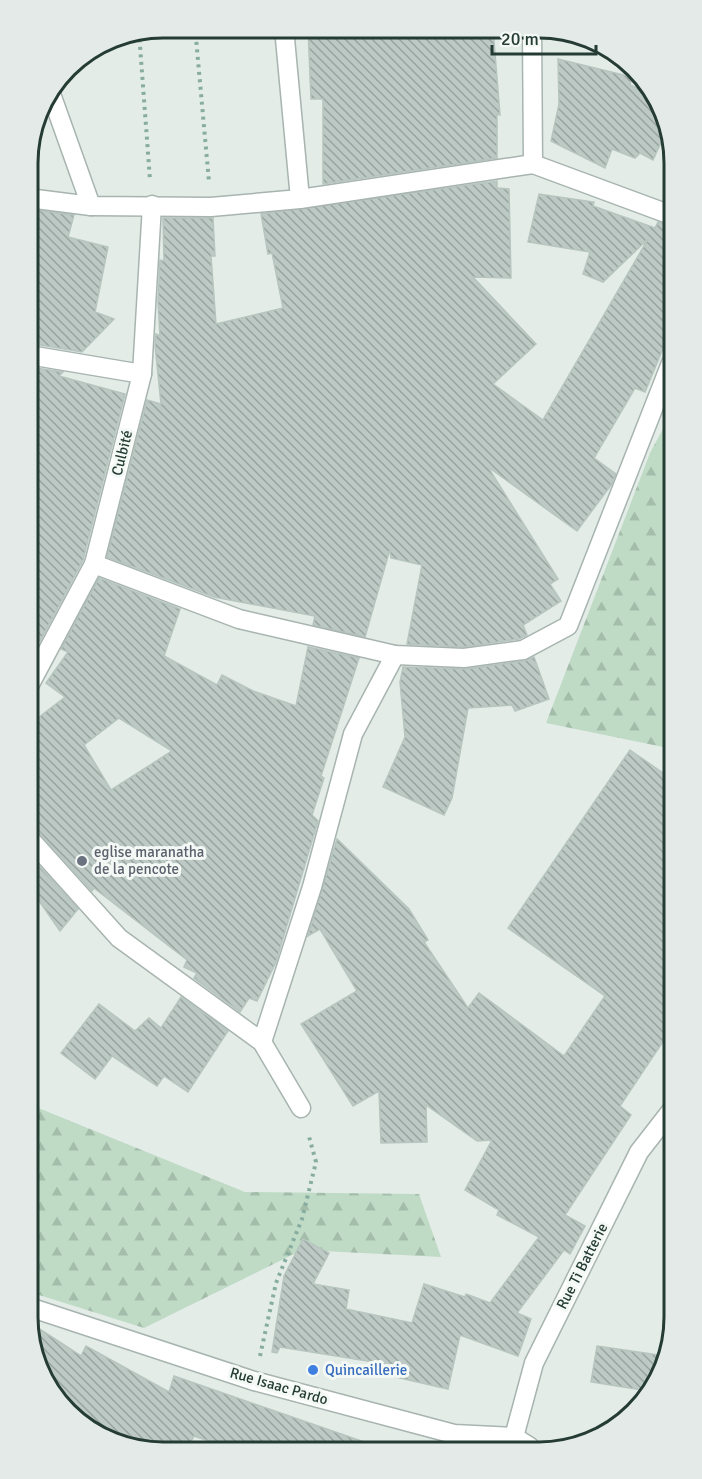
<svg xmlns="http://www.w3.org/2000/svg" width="702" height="1479" font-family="Signika,sans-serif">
  <defs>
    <pattern id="forest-firs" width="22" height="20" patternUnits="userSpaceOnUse" patternTransform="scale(1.5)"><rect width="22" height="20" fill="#bfdbc6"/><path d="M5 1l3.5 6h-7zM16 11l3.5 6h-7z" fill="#a4bdab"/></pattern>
    <pattern id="building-back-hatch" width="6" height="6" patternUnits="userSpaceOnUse" patternTransform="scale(1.5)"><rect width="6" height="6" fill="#bcc9c4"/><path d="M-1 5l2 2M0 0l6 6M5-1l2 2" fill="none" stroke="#99a4a0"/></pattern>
  </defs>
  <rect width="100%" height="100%" fill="#e4ece8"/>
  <g fill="url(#forest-firs)">
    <path d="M671 414 673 749 546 723 650 453Z"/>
    <path d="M31 1105 245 1192 419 1194 441 1257 302 1250 144 1328 36 1294 32 1291Z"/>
  </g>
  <g fill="url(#building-back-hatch)" stroke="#b7c5bf" stroke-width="1.5" fill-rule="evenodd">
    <path d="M308 28H375V37L493 29 500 115 497 114V158L323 184V99H311Z"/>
    <path d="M558 59 632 77 630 85 648 92 669 125 653 160 640 153 635 158 612 149 605 168 551 141 559 104Z"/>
    <path d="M497 181V188L509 189 511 278 473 277 536 344 493 384 543 420 648 239 603 282 583 274 590 252 528 242 539 194 594 202 593 206 655 228 658 222 671 226V329L645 392 635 388 594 458 616 474 611 485 577 531 488 467 558 579 550 584 561 601 523 625 527 635 519 639 463 647 407 644 422 565 391 558 390 549 365 637 313 625 315 616 214 597 107 557 147 400 161 404 155 345 156 334 160 336 158 302 160 260 164 261 163 218H213L215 256H211L216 324 283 308 272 253 268 254 261 214Z"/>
    <path d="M28 209 74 215 68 237 108 247 95 312 114 319 82 352 29 343Z"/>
    <path d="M29 367 63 372 59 376 125 394 83 560 40 641 30 638Z"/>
    <path d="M99 578 180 609 164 656 217 685 222 675 253 691 296 706 308 647 359 658 321 776 324 778 312 815 318 821 276 962 257 1001 249 998 240 1012 194 978 197 973 184 967 187 960 94 888 92 891 38 831 30 828V724L65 697 46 683 68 652 61 649ZM119 718 172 751 111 790 84 745Z"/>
    <path d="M534 657 549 699 515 711 512 705 468 708 452 798 444 815 383 787 405 737 400 682 403 667 465 669 525 661Z"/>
    <path d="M630 750 673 780 674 1025 620 1106 631 1115 565 1215 585 1226 570 1254 564 1250 517 1313 531 1319 518 1356 460 1335 448 1389 378 1373 380 1363 280 1347 277 1353 272 1352 284 1276 303 1239 329 1253 313 1284 349 1290 346 1309 412 1323 424 1284 465 1297 466 1294 490 1303 539 1237 497 1215 499 1210 465 1190 492 1140 477 1141 426 1105 427 1142 381 1143 379 1091 353 1106 301 1024 357 991 320 929 308 936 337 839 409 909 428 940 424 942 468 1008 479 993 564 1056 605 996 508 928Z"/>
    <path d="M30 856 78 909 60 931 30 888Z"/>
    <path d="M181 997 228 1031 188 1092 164 1076 157 1086 112 1056 95 1079 61 1053 99 1004 135 1031 149 1018 161 1028Z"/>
    <path d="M32 1324 81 1356 86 1346 169 1392 174 1376 370 1444 369 1448 232 1449 194 1436 187 1449H137L73 1418 32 1352Z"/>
    <path d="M597 1346 658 1355 656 1372 648 1391 591 1382Z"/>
  </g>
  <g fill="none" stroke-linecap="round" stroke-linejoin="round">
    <defs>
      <g id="minor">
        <path d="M284 28 300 199"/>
        <path d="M532 29 533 164"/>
        <path d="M50 91 91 206"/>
        <path d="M28 198 91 206 211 207 300 199 533 164 671 215"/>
        <path d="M29 355 142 374"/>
        <path d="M94 564 239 619 395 655 464 658 523 650 568 626 671 363"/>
        <path d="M30 684 94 564 142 374 152 205"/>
        <path d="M30 839 119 938 262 1042 312 887 353 734 395 655"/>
        <path d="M262 1042 301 1108"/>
        <path d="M32 1308 254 1381 454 1434 514 1437 530 1447"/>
        <path d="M514 1437 534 1363 639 1152 674 1107"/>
      </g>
    </defs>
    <use href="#minor" stroke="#a7b4af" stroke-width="21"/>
    <g stroke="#87aca0" stroke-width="4" stroke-dasharray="3 4.5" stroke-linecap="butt">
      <path d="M195 27 209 182"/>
      <path d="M139 32 150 180"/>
      <path d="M260 1356 276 1283 302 1219 316 1162 308 1133"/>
    </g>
    <use href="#minor" stroke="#fff" stroke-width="18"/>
  </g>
  <circle fill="#6b7280" stroke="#f4f9f6" stroke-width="2" cx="82" cy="861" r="6"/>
  <circle fill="#3f7fe0" stroke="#f4f9f6" stroke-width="2" cx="313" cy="1370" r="6"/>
  <g text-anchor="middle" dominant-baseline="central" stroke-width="6" stroke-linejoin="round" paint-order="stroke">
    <g font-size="15" fill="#253c35" stroke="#f4f9f6">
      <text transform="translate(122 453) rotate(-76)">Culbité</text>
      <text transform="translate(582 1266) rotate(-63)">Rue Ti Batterie</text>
      <text transform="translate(279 1386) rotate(16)">Rue Isaac Pardo</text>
    </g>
    <g font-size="15" fill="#5b616d" stroke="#f4f9f6" text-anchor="start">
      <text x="94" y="852">eglise maranatha<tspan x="94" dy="17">de la pencote</tspan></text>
    </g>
    <g font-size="15" fill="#366cbe" stroke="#f4f9f6" text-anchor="start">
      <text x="325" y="1370">Quincaillerie</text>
    </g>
  </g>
  <path d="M0 0H702V1479H0ZM163 38H539A125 125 0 0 1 664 163V1317A125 125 0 0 1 539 1442H163A125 125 0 0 1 38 1317V163A125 125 0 0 1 163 38Z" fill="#e3eae7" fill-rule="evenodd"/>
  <path fill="none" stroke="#253c35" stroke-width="3" d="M163 38H539A125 125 0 0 1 664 163V1317A125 125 0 0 1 539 1442H163A125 125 0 0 1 38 1317V163A125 125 0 0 1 163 38Z"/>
  <path d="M492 45v9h104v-9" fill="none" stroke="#253c35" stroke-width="3"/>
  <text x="501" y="45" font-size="18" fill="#253c35" stroke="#f4f9f6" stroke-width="4.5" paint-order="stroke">20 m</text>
</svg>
